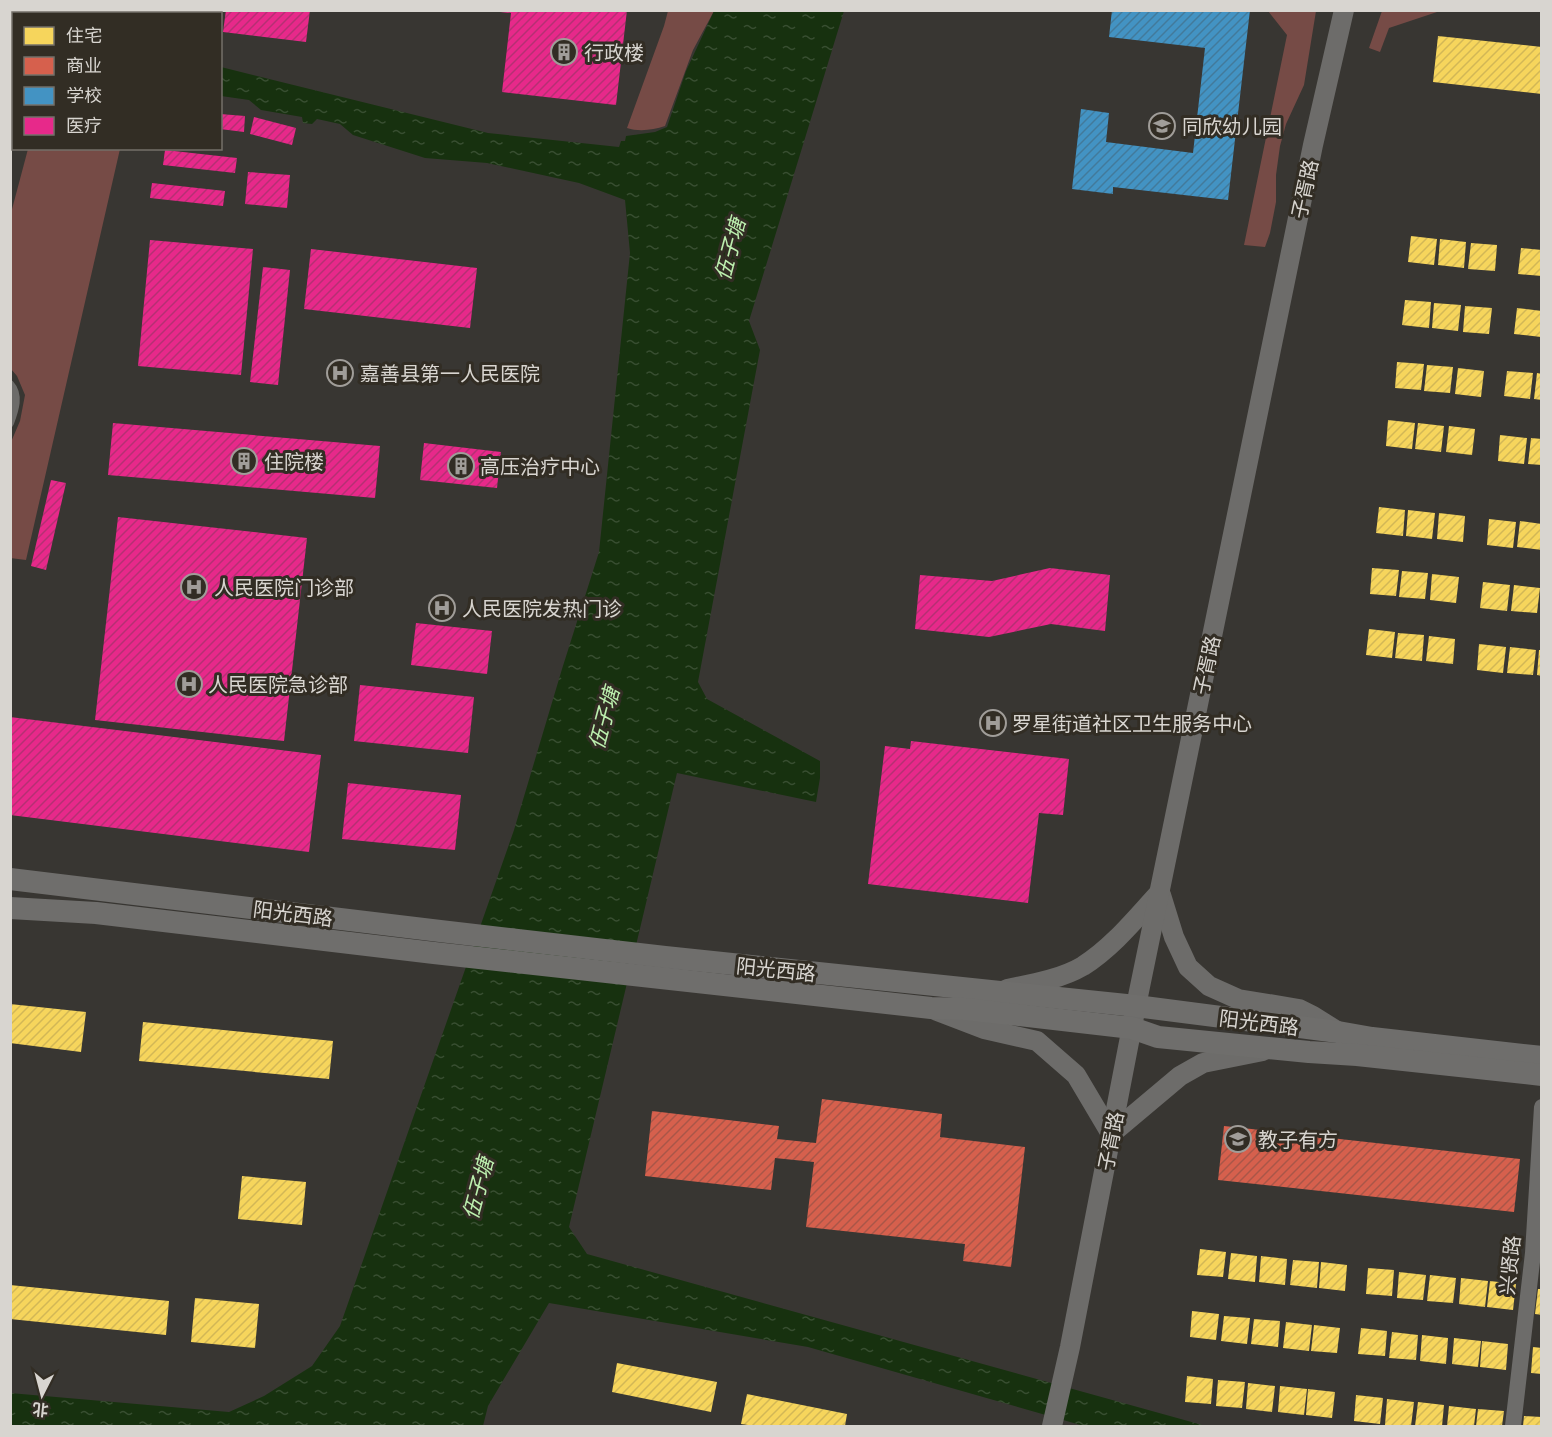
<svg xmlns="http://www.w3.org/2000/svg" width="1552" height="1437" font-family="'Exo 2','Noto Sans SC',sans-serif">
  <defs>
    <pattern id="water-ripples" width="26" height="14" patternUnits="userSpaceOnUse" patternTransform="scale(1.5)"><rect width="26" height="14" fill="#17310f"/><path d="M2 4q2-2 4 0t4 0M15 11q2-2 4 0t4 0" fill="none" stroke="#384e31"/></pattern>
    <pattern id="homes-hatch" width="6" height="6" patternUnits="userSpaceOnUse" patternTransform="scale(1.5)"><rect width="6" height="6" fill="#f6d55c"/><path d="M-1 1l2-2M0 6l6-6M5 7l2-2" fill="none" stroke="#d2b756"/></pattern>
    <pattern id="shops-hatch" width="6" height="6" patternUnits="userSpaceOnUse" patternTransform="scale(1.5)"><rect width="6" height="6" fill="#d6604d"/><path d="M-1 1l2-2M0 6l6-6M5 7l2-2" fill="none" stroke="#a95648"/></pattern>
    <pattern id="schools-hatch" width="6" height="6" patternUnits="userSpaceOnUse" patternTransform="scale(1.5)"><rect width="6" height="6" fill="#4393c3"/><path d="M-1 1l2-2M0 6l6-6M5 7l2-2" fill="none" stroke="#427a9b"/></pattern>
    <pattern id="health-hatch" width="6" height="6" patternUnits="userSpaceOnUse" patternTransform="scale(1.5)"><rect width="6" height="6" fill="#e7298a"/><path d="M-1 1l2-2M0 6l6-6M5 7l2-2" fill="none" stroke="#b53073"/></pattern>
  </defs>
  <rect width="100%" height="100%" fill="#383632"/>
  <g fill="#764b46">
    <path d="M69 10 115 11 117 13H69Z"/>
    <path d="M668 11H714L693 50 665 126C653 130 639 132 627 128L664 26Z"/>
    <path d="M1268 11H1316L1304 85 1286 124 1280 146 1276 175V202L1270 233 1265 247 1244 245 1287 35Z"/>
    <path d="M1382 11V10L1440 11 1389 28 1380 52 1369 48Z"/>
    <path d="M28 149H120L26 560 10 558 11 442 20 421 25 395 17 376 11 369V213Z"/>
  </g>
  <path fill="url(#water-ripples)" d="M714 11H844L749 321 760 350 698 682 707 699 820 761V778L816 802 677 773 569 1227 587 1254 1206 1426H1084L808 1347 549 1303 488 1406 483 1426H11L10 1393 229 1412 264 1396 312 1366 340 1326 514 830 562 669 599 552 630 253 625 200 579 183 487 163 425 158 353 135 340 124 317 119 312 124 303 123 302 117 261 110 249 100 221 96V67L488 133 619 147 621 141H625L626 136 655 132 667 127 686 71Z"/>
  <g fill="url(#homes-hatch)">
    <path d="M1438 36 1542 47V94L1433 82Z"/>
    <path d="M1411 236 1437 239 1434 265 1408 262Z"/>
    <path d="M1440 239 1466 242 1464 268 1438 265Z"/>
    <path d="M1471 243 1497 245 1495 271 1468 269Z"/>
    <path d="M1521 248 1542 250V276L1518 274Z"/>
    <path d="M1405 300 1431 302 1429 328 1402 325Z"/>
    <path d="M1434 303 1461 305 1458 331 1432 328Z"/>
    <path d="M1465 306 1492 308 1489 334 1463 332Z"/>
    <path d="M1517 308 1542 311 1541 337 1514 334Z"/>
    <path d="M1397 362 1424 364 1421 390 1395 388Z"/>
    <path d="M1427 365 1453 367 1450 393 1424 391Z"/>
    <path d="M1458 368 1484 371 1481 397 1455 394Z"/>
    <path d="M1507 371 1533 373 1530 399 1504 396Z"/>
    <path d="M1537 373 1542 374V400L1534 399Z"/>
    <path d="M1388 420 1415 423 1412 449 1386 446Z"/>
    <path d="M1418 423 1444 426 1441 452 1415 449Z"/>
    <path d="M1449 426 1475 429 1472 455 1446 452Z"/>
    <path d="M1500 435 1527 438 1524 464 1498 461Z"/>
    <path d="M1531 438 1542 439V465L1528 464Z"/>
    <path d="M1379 507 1405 510 1403 536 1376 533Z"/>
    <path d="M1408 510 1435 513 1432 539 1406 536Z"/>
    <path d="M1439 513 1465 516 1463 542 1437 539Z"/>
    <path d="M1489 519 1516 522 1513 548 1487 545Z"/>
    <path d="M1520 521 1542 524V550L1517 547Z"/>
    <path d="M1372 568 1399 570 1396 596 1370 594Z"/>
    <path d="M1402 571 1428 573 1425 599 1399 597Z"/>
    <path d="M1432 574 1459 577 1456 603 1430 600Z"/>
    <path d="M1483 582 1510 585 1507 611 1480 608Z"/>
    <path d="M1514 585 1540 588 1537 613 1511 611Z"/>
    <path d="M1369 629 1395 632 1392 658 1366 655Z"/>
    <path d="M1398 633 1424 635 1422 661 1395 658Z"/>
    <path d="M1429 636 1455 639 1453 664 1426 661Z"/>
    <path d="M1479 644 1506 647 1503 673 1477 670Z"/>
    <path d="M1510 647 1536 650 1533 675 1507 673Z"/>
    <path d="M1539 650H1542V676L1537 675Z"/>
    <path d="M10 1004 86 1012 81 1052 10 1043Z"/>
    <path d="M143 1022 333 1041 329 1079 139 1061Z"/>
    <path d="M242 1176 306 1182 302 1225 238 1219Z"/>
    <path d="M1200 1249 1226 1252 1223 1277 1197 1275Z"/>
    <path d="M1231 1253 1257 1256 1255 1282 1228 1279Z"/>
    <path d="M1261 1256 1287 1259 1285 1285 1259 1282Z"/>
    <path d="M1293 1260 1319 1262 1317 1288 1290 1285Z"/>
    <path d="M1321 1262 1347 1265 1345 1291 1319 1288Z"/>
    <path d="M1368 1268 1394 1270 1392 1296 1366 1294Z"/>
    <path d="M1399 1272 1426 1275 1423 1300 1397 1298Z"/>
    <path d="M1430 1275 1456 1278 1453 1303 1427 1301Z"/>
    <path d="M1461 1278 1488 1281 1485 1307 1459 1304Z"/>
    <path d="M1490 1281 1516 1284 1513 1310 1487 1307Z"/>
    <path d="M10 1285 169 1301 166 1335 10 1319Z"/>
    <path d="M1538 1289H1542V1315L1535 1314Z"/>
    <path d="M195 1298 259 1304 255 1348 191 1342Z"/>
    <path d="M1192 1311 1219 1314 1216 1340 1190 1337Z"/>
    <path d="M1224 1316 1250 1318 1247 1344 1221 1341Z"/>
    <path d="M1254 1319 1280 1321 1278 1347 1251 1344Z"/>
    <path d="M1286 1322 1312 1325 1309 1351 1283 1348Z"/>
    <path d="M1314 1325 1340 1328 1337 1353 1311 1351Z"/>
    <path d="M1361 1328 1387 1331 1385 1356 1358 1354Z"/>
    <path d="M1392 1332 1418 1335 1416 1360 1389 1358Z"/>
    <path d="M1422 1335 1448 1338 1446 1364 1420 1361Z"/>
    <path d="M1454 1338 1481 1341 1478 1367 1452 1364Z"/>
    <path d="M1482 1341 1508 1344 1506 1370 1480 1367Z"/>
    <path d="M1533 1347 1542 1348V1374L1531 1373Z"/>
    <path d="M617 1363 717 1382 711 1412 612 1392Z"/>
    <path d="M1187 1376 1213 1379 1211 1404 1185 1402Z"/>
    <path d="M1218 1380 1245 1382 1242 1408 1216 1406Z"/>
    <path d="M1248 1383 1275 1386 1272 1412 1246 1409Z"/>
    <path d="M1280 1386 1307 1389 1304 1415 1278 1412Z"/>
    <path d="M1308 1389 1335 1392 1332 1418 1306 1415Z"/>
    <path d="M747 1394 847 1414 845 1426H755L741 1424Z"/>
    <path d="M1356 1395 1383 1398 1380 1424 1354 1421Z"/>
    <path d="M1387 1399 1414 1402 1411 1426 1385 1425Z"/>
    <path d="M1418 1402 1444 1405 1442 1426H1415Z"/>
    <path d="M1449 1406 1476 1409 1474 1426H1447Z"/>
    <path d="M1478 1409 1504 1411 1502 1426H1476Z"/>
    <path d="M1524 1416 1542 1417V1426H1523Z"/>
  </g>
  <g fill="url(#shops-hatch)">
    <path d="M822 1099 942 1114 940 1137 1025 1147 1011 1267 963 1261 965 1244 806 1227 814 1162 775 1158 771 1190 645 1176 652 1111 779 1126 777 1139 816 1143Z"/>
    <path d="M1224 1126 1520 1159 1514 1212 1218 1180Z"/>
  </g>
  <path fill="url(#schools-hatch)" d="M1112 10H1250L1228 200 1113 187V194L1072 189 1081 109 1109 113 1106 142 1193 153 1205 48 1109 37Z"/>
  <g fill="url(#health-hatch)">
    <path d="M226 10H310L306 42 223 32Z"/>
    <path d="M500 10H627L616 105 502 92 511 13 500 12Z"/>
    <path d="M220 114 245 116 244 132 220 129Z"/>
    <path d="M254 117 296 128 292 145 250 134Z"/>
    <path d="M165 150 237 158 235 173 163 165Z"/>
    <path d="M248 172 290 175 287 208 245 204Z"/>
    <path d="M152 183 225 191 223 206 150 198Z"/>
    <path d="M150 240 253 249 241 375 138 366Z"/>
    <path d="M311 249 477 268 470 328 304 309Z"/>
    <path d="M263 267 290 270 278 385 250 382Z"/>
    <path d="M113 423 380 446 375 498 108 475Z"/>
    <path d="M424 443 501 452 497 488 420 480Z"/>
    <path d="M51 480 66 483 46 570 31 566Z"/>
    <path d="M118 517 307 538 284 741 95 720Z"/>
    <path d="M1050 568 1110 575 1105 631 1051 624 989 637 915 629 920 575 992 581Z"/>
    <path d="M416 623 492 631 487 674 411 665Z"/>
    <path d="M360 685 474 697 468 753 354 741Z"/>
    <path d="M10 717 321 755 309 852 10 815Z"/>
    <path d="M911 741 1069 759 1063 815 1039 813 1028 903 868 884 885 746 910 749Z"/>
    <path d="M348 783 461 795 455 850 342 839Z"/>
  </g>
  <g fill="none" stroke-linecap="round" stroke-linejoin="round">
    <path stroke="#6d6c6a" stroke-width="8" d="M10 384C20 395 15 410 10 423"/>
    <path stroke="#6d6c6a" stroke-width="16" d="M1513 1426 1533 1253 1542 1107"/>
    <g stroke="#6d6c6a" stroke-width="20">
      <path d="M1161 895 1174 937 1188 967 1209 986 1238 999 1299 1009 1313 1016 1337 1031"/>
      <path d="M1007 989C1032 984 1061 979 1083 966 1113 947 1136 918 1160 892"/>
      <path d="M937 1011 984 1029 1037 1041 1076 1075 1111 1134"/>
      <path d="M1111 1134 1180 1076 1203 1063 1263 1051"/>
      <path d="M1052 1426 1070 1347 1136 1006 1313 145 1344 10"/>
    </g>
    <g stroke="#6f6e6c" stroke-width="22">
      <path d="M18 14 19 10"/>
      <path d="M37 14 38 10"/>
      <path d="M10 45 14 32"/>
      <path d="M10 122 14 110"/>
      <path d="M10 879 440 931 665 957 1136 1006 1338 1032 1372 1038 1542 1057"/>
      <path d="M10 908 96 913 434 953 931 1008 965 1009 1132 1028 1158 1037 1309 1052 1357 1055 1542 1075"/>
    </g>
  </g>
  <defs>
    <symbol id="building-ring" viewBox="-11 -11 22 22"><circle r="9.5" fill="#322d24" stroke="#a09d99" stroke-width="1.5"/><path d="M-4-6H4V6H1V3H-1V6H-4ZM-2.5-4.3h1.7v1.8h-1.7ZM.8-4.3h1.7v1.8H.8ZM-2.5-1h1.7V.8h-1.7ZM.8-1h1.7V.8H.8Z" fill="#a09d99"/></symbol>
    <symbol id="school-ring" viewBox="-11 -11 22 22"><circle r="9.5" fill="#322d24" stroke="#a09d99" stroke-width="1.5"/><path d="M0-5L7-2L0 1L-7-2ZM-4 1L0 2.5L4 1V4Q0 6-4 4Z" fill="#a09d99"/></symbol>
    <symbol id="hospital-ring" viewBox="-11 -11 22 22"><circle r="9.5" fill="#322d24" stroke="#a09d99" stroke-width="1.5"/><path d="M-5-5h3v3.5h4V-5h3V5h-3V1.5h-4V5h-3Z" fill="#a09d99"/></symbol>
  </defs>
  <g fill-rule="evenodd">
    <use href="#building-ring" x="549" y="37" width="30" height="30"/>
    <use href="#school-ring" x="1147" y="111" width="30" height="30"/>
    <use href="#hospital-ring" x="325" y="358" width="30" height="30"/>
    <use href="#building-ring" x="229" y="446" width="30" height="30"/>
    <use href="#building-ring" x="446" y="451" width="30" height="30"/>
    <use href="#hospital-ring" x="179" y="572" width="30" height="30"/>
    <use href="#hospital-ring" x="427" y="593" width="30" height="30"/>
    <use href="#hospital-ring" x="174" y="669" width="30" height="30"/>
    <use href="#hospital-ring" x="978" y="708" width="30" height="30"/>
    <use href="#school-ring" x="1223" y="1124" width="30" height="30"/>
  </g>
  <g text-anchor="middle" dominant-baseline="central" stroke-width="6" stroke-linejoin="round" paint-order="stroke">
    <g font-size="20" fill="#d8d5d0" stroke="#322d24" text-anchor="start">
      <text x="584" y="52">行政楼</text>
      <text x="1182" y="126">同欣幼儿园</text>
      <text x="360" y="373">嘉善县第一人民医院</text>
      <text x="264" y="461">住院楼</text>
      <text x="480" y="466">高压治疗中心</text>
      <text x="214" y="587">人民医院门诊部</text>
      <text x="462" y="608">人民医院发热门诊</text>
      <text x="208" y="684">人民医院急诊部</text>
      <text x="1012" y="723">罗星街道社区卫生服务中心</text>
      <text x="1258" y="1139">教子有方</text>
    </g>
    <g font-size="20" fill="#d8d5d0" stroke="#322d24">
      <text transform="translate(1304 189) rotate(-78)">子胥路</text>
      <text transform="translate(1206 665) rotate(-78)">子胥路</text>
      <text transform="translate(293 913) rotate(7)">阳光西路</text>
      <text transform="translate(776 969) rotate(6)">阳光西路</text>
      <text transform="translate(1259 1022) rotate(7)">阳光西路</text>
      <text transform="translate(1110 1141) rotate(-79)">子胥路</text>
      <text transform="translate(1509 1265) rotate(-84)">兴贤路</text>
    </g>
    <g font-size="21" font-style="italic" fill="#bdf0af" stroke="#322d24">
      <text transform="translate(729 249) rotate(-75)">伍子塘</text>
      <text transform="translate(603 718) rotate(-75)">伍子塘</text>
      <text transform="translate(477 1188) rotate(-75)">伍子塘</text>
    </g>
  </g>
  <rect width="1552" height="1437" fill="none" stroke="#d8d5d0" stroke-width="24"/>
  <rect x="12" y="12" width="210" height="138" fill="#322d24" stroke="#747069" stroke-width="1.5"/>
  <rect x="24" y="27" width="30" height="18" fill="#f6d55c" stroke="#747069" stroke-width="1.5"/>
  <text x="66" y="42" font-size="18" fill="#d8d5d0">住宅</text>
  <rect x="24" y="57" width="30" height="18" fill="#d6604d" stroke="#747069" stroke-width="1.5"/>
  <text x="66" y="72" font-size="18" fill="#d8d5d0">商业</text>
  <rect x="24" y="87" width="30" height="18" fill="#4393c3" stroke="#747069" stroke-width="1.5"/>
  <text x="66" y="102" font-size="18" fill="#d8d5d0">学校</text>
  <rect x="24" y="117" width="30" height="18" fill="#e7298a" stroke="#747069" stroke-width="1.5"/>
  <text x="66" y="132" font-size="18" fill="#d8d5d0">医疗</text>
  <g transform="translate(42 1395) rotate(186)" stroke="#322d24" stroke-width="4.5" paint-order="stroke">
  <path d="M0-4.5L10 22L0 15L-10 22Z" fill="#d8d5d0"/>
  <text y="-9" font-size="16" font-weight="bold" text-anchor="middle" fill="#d8d5d0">北</text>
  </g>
</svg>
